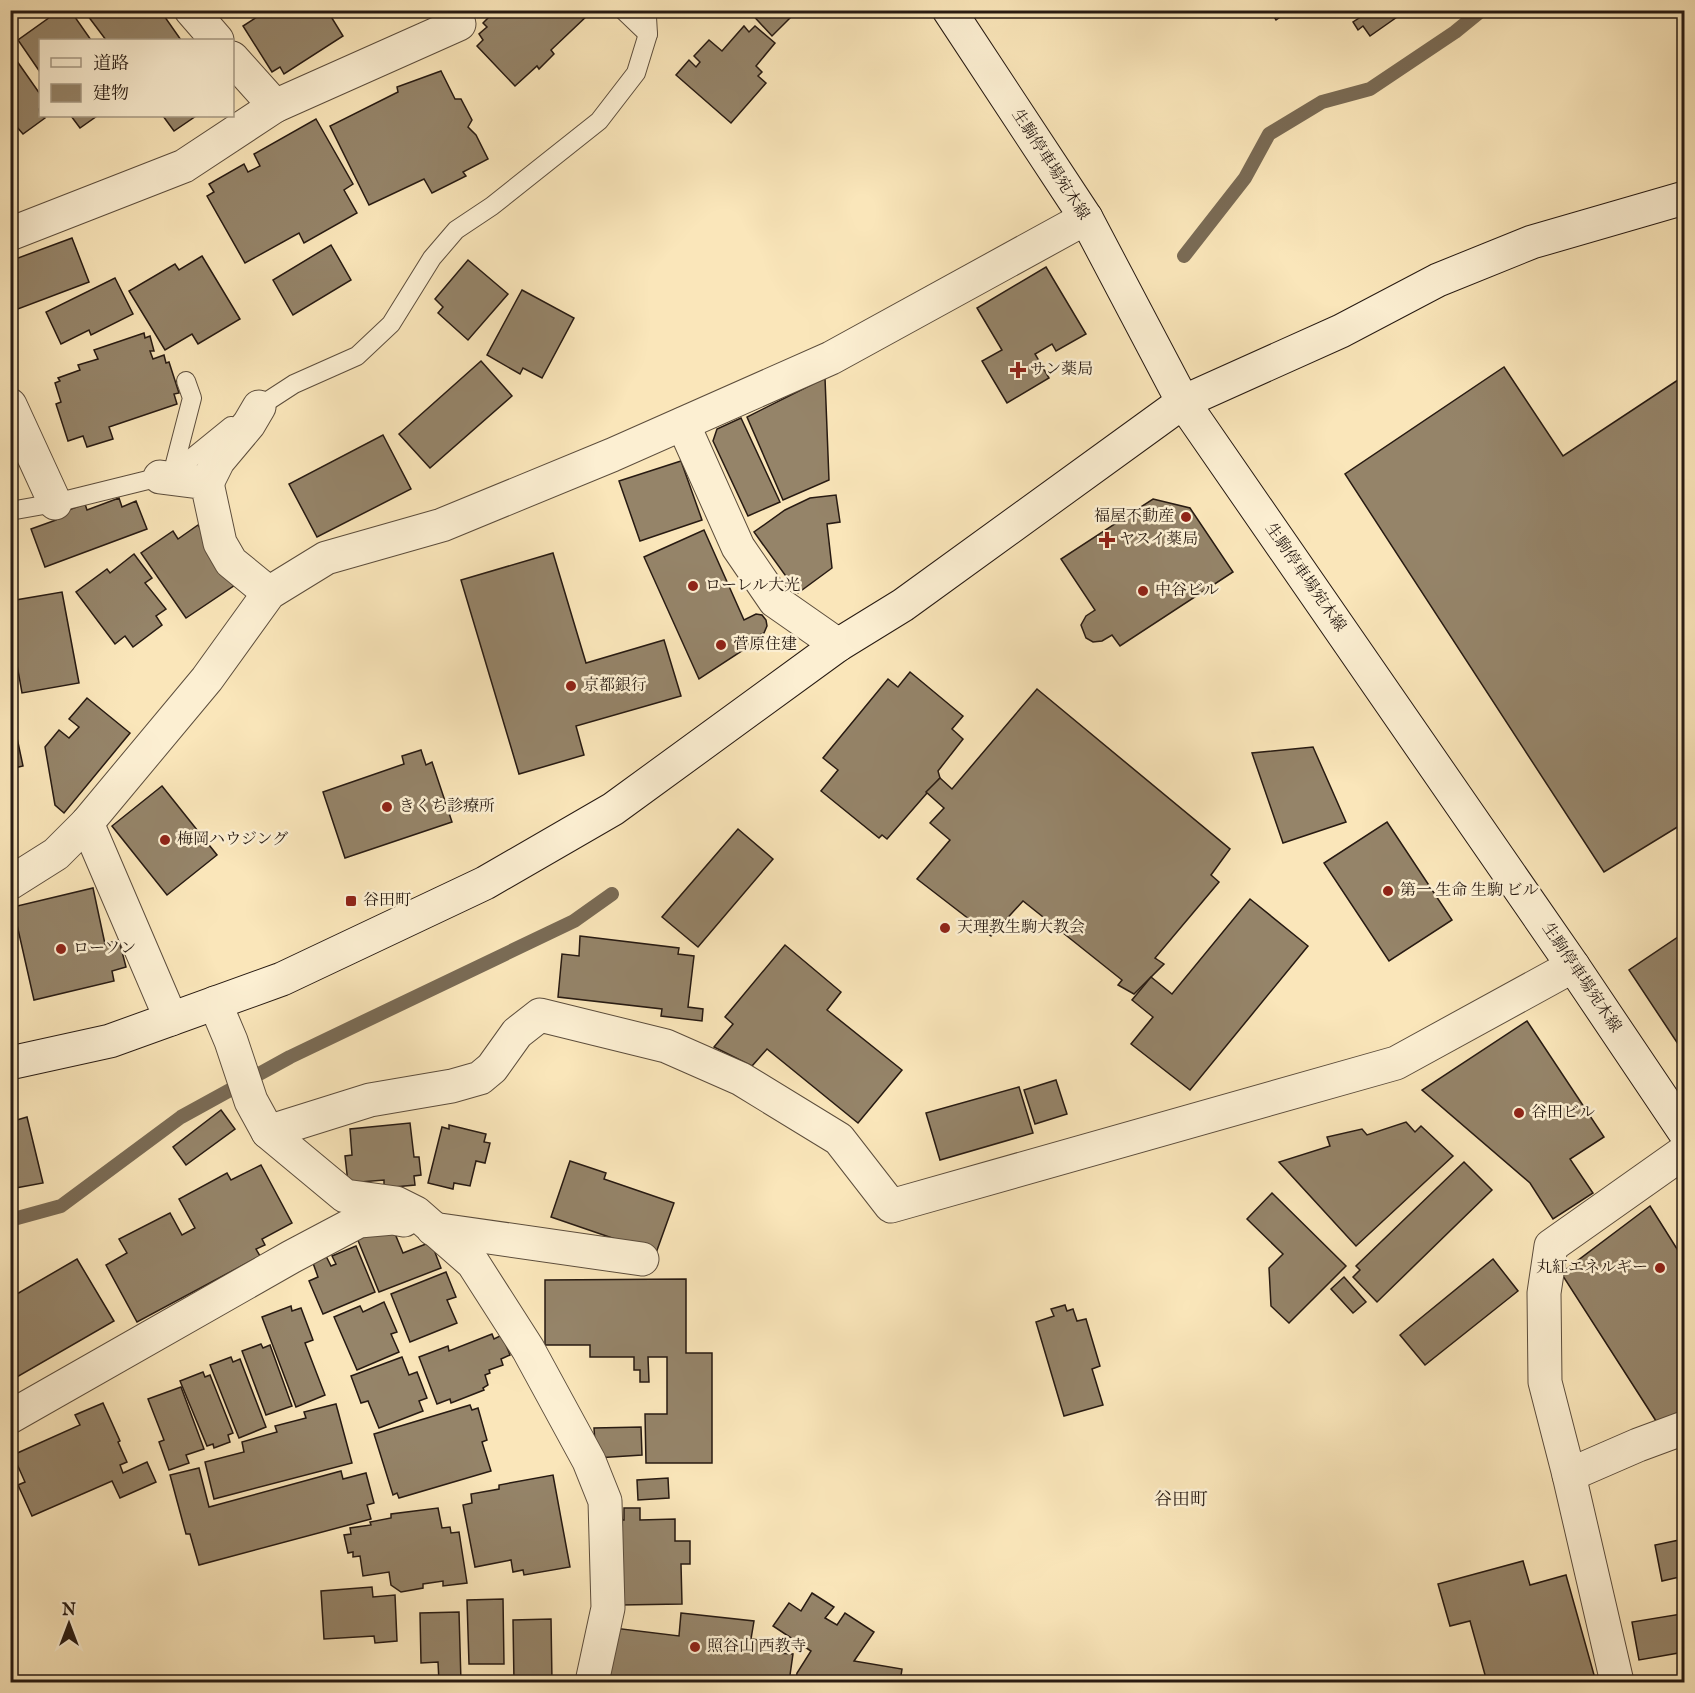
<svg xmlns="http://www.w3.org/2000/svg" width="1695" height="1693" font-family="'IM FELL English','Noto Serif JP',serif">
  <rect width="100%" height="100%" fill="#fae6ba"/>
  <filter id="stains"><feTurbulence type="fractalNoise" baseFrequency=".00333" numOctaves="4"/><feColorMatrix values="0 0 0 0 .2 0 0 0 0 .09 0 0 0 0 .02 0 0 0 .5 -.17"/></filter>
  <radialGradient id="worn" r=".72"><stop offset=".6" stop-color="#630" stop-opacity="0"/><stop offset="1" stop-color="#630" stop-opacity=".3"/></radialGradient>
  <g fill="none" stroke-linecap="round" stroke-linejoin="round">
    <g stroke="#7a6b55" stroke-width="14">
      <path d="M1184 256 1245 178 1269 134 1322 102 1370 89 1455 32 1482 10"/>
      <path d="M10 1220 61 1206 181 1117 290 1057 574 921 612 894"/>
    </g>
  </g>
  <g fill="#958469" stroke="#271a12" stroke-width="1.5">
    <path d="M60 10H70L91 40H40V72L18 40Z"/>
    <path d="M87 10H160L181 40H106L85 12Z"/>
    <path d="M268 10H327L343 36 284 74 280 67 272 72 243 26Z"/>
    <path d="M496 10H590L591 12 551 50 554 54 539 69 537 66 515 86 477 46 483 40 479 34 487 27 483 23Z"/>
    <path d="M748 10H792L795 13 772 36Z"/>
    <path d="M1270 10H1290L1276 20Z"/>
    <path d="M1354 10H1407L1370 36 1363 26 1358 30 1353 22 1359 18Z"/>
    <path d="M744 26 749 32 755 26 775 43 756 66 762 72 758 76 766 83 731 123 676 75 689 60 696 67 700 62 694 56 709 40 722 51Z"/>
    <path d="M12 54 40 94V108L39 109 40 116 45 118 23 134 10 119Z"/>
    <path d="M441 71 455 99H461L472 120 468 127 476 135 488 159 463 172 466 176 432 193 424 179 369 205 330 126 398 92 397 87Z"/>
    <path d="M71 116H97L80 128Z"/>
    <path d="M163 116H196L174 131Z"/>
    <path d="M316 119 353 184 344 190 357 213 304 243 299 233 245 263 207 196 214 192 209 184 244 164 248 172 260 166 254 154Z"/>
    <path d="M72 238 89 282 10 312V261Z"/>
    <path d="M331 245 351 280 293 315 273 280Z"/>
    <path d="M202 256 240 319 198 344 192 334 165 350 129 291 175 264 179 270Z"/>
    <path d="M468 260 508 294 468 340 438 313 443 307 435 299Z"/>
    <path d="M1046 267 1086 334 1056 351 1052 344 1035 354 1049 378 1007 403 982 361 1002 350 977 308Z"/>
    <path d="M115 278 133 314 91 335 89 330 61 344 46 312Z"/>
    <path d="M522 290 574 318 542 378 523 368 520 374 487 355Z"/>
    <path d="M144 333 145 338 150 336 154 351H150L153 359 164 355 166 363 169 362 179 393 174 394 177 404 109 427 113 439 87 447 83 436 68 441 56 404 61 402 55 383 60 381 58 378 80 370 78 365 98 359 94 350Z"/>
    <path d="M481 361 512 396 430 468 399 434Z"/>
    <path d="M1504 367 1563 456 1684 376V823L1604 872 1345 474Z"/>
    <path d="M825 378 829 480 783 500 747 417Z"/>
    <path d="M741 418 780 502 748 516 713 441 717 429Z"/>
    <path d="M383 435 411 489 317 537 289 484Z"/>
    <path d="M681 461 702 520 640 541 619 481Z"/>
    <path d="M836 495 840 522 827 524 832 568 798 593 754 532 785 510 810 498Z"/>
    <path d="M119 498 122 507 136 501 147 529 45 567 31 529 56 520 55 515 85 504 87 510Z"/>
    <path d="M1153 499 1190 508 1233 572 1120 646 1112 635 1102 641 1093 642 1086 638 1081 625 1086 616 1095 610 1061 559Z"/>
    <path d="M198 525 238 583 186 618 141 553 173 531 178 539Z"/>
    <path d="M704 530 744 620 756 614 762 615 766 620 767 626 764 633 749 640 751 645 699 679 644 557Z"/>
    <path d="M553 553 586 663 664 640 681 696 576 726 584 755 519 774 461 580Z"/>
    <path d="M134 554 152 578 145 583 166 609 156 616 162 625 133 647 125 636 115 644 76 592 107 569 110 573Z"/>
    <path d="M62 592 79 683 22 693 10 626V601Z"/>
    <path d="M910 672 963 716 952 729 963 739 938 771 940 778 887 839 882 835 879 838 821 791 838 770 823 758 888 679 898 687Z"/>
    <path d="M1037 689 1230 849 1211 875 1219 882 1155 958 1164 964 1134 994 1118 985 1122 980 1023 901 991 936 917 879 950 840 930 823 944 808 926 792 940 778 952 789Z"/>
    <path d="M87 698 130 733 64 813 55 805 45 747 59 730 69 738 79 727 69 719Z"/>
    <path d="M10 705 23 766 10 769Z"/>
    <path d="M1313 747 1346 822 1283 843 1252 753Z"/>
    <path d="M421 750 426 765 432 762 452 822 345 858 323 792 404 764 402 756Z"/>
    <path d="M162 786 217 855 167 895 112 826Z"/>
    <path d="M1387 822 1452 920 1389 961 1324 863Z"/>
    <path d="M738 829 773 859 698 947 662 917Z"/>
    <path d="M93 888 105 944 119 940 126 967 112 971 114 981 34 1000 13 907Z"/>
    <path d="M1250 899 1308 946 1190 1090 1131 1044 1153 1017 1132 1000 1151 977 1172 994Z"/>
    <path d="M1684 933V1053L1629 970Z"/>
    <path d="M580 936 679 948 678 954 694 956 688 1007 703 1009 702 1021 661 1016 662 1009 558 997 562 954 579 956Z"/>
    <path d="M785 945 841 992 827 1010 902 1070 858 1123 767 1049 752 1066 714 1047 733 1024 725 1017Z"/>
    <path d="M1527 1021 1604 1137 1570 1159 1593 1193 1553 1219 1530 1183 1422 1090Z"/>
    <path d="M1056 1080 1067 1114 1035 1124 1024 1090Z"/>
    <path d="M1019 1087 1033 1133 940 1160 926 1113Z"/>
    <path d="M221 1110 235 1129 186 1165 173 1147Z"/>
    <path d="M27 1117 43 1183 10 1189V1122Z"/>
    <path d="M1406 1122 1415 1132 1421 1126 1453 1156 1356 1246 1279 1162 1330 1146 1327 1137 1362 1129 1367 1135Z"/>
    <path d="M410 1123 414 1157H419L421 1175 414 1176 415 1185 384 1188V1180L348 1183 345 1156 352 1155 350 1129Z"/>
    <path d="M449 1125 486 1134 484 1142 490 1143 485 1163 476 1161 470 1186 454 1183 453 1189 428 1183 442 1127 449 1129Z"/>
    <path d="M570 1161 606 1173 604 1179 674 1203 656 1253 551 1217Z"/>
    <path d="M1464 1162 1492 1190 1377 1302 1353 1277 1360 1270 1356 1266Z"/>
    <path d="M261 1165 292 1223 262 1239 265 1245 256 1249 260 1256 137 1322 106 1265 127 1253 119 1239 170 1213 182 1235 195 1228 179 1199 227 1173 231 1180Z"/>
    <path d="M1272 1193 1346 1266 1289 1323 1271 1306 1269 1268 1283 1254 1247 1219Z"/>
    <path d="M1650 1206 1684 1260V1416L1658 1424 1561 1273Z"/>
    <path d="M391 1224 403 1253 431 1242 441 1268 379 1292 357 1238Z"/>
    <path d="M356 1246 375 1292 323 1314 309 1281 318 1277 313 1263 326 1256 331 1266 336 1264 332 1256Z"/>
    <path d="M77 1259 114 1321 10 1381V1298Z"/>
    <path d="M1493 1259 1518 1291 1425 1365 1400 1335Z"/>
    <path d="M446 1272 456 1297 447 1300 457 1323 410 1342 391 1294Z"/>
    <path d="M1344 1277 1366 1302 1353 1313 1331 1289Z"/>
    <path d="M686 1279V1353H712V1463H646L645 1414H667V1357H648L649 1382H640V1370H634V1357H590V1345H545V1280Z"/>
    <path d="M384 1302 397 1332 391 1334 399 1352 357 1370 334 1317 360 1306 363 1312Z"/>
    <path d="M1065 1305 1067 1311 1073 1309 1077 1321 1086 1319 1100 1366 1092 1369 1103 1405 1064 1416 1036 1322 1054 1316 1051 1309Z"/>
    <path d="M291 1306 292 1311 301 1308 313 1340 305 1343 325 1395 296 1407 262 1317Z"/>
    <path d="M492 1334 494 1339 502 1335 510 1355 501 1359 503 1365 489 1370 490 1373 485 1375 488 1385 483 1388 484 1390 451 1403 450 1399 437 1404 419 1357 448 1346 449 1351Z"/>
    <path d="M261 1344 263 1348 270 1345 292 1406 266 1415 242 1351Z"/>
    <path d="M231 1357 233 1362 240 1359 266 1427 239 1438 210 1365Z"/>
    <path d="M402 1357 409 1375 417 1372 427 1398 419 1401 423 1411 379 1428 368 1401 361 1403 351 1376Z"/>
    <path d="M203 1372 205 1377 210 1375 233 1433 228 1435 230 1442 214 1448 213 1444 207 1446 180 1381Z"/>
    <path d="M181 1387 204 1449 186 1455 189 1463 169 1470 159 1442 164 1440 148 1399Z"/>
    <path d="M103 1403 120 1441 118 1442 127 1462 120 1465 123 1473 147 1462 156 1482 120 1498 112 1481 32 1516 18 1485 25 1482 13 1455 80 1425 75 1415Z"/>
    <path d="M336 1404 352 1463 214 1499 205 1462 244 1452 242 1442 277 1432 275 1426 306 1418 304 1412Z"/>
    <path d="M470 1405 472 1410 478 1408 487 1440 482 1442 491 1471 399 1498 397 1493 393 1495 374 1434Z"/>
    <path d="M641 1427 642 1455 596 1458 594 1428Z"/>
    <path d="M199 1468 209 1507 341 1471 343 1479 366 1473 374 1503 367 1505 371 1519 199 1565 190 1534H186L170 1475Z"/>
    <path d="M553 1475 570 1567 524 1575 523 1570 513 1572 511 1560 475 1567 463 1505 472 1503 471 1494 499 1489V1485Z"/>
    <path d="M668 1478 669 1498 638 1500 637 1480Z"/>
    <path d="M438 1508 442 1528 450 1527 451 1533 459 1532 467 1583 443 1586V1581L423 1584V1588L401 1592 391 1585 389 1572 363 1576 360 1556 353 1557V1552L348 1553 344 1535 351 1534 350 1528 371 1525 370 1522 391 1518V1514Z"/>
    <path d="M624 1508H640V1520L675 1519V1541H690V1564H681L682 1604 620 1605 619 1520H624Z"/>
    <path d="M1684 1539V1576L1662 1581 1655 1545Z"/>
    <path d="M1523 1561 1530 1585 1566 1575 1596 1682H1487L1470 1621 1450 1626 1438 1584Z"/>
    <path d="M372 1587 373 1597 395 1595 397 1641 375 1643 374 1636 324 1639 321 1591Z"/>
    <path d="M812 1593 834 1607 825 1618 837 1625 845 1613 874 1632 854 1661 902 1669 900 1682H795L797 1673 811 1651 773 1626 789 1603 801 1611Z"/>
    <path d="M503 1599 504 1664H469L467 1600Z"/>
    <path d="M459 1612 461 1682H439L438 1662 421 1663 420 1613Z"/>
    <path d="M681 1613 754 1621 751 1639 779 1642 778 1653 793 1654 789 1682H607L614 1628 679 1636Z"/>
    <path d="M1681 1614 1684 1632V1652L1639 1660 1632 1622Z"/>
    <path d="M551 1619 552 1682H514L513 1620Z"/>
  </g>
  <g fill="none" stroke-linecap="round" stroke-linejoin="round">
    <defs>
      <g id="lane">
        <path d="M623 10 648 34"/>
        <path d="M254 410 294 384 357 356 391 324 432 258 456 230 492 206 599 121 636 73 648 34 647 17 642 10"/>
        <path d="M173 471 192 398 186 381"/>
        <path d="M10 511 55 503 160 477 183 465 231 426"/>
      </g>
      <g id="street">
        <path d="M191 10 217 40"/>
        <path d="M232 58 275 106"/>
        <path d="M10 234 184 166 275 106 459 24"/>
        <path d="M10 405 55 503"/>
        <path d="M683 424 738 547 775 601 838 645"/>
        <path d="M160 477 207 483 220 543 231 562 269 593"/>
        <path d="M207 483 218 461 249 424 259 407"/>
        <path d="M87 823 171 1019"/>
        <path d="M10 883 56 854 87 823 207 679 269 593 326 558 442 525 612 455 831 358 1086 218"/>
        <path d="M215 1003 231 1041 251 1101 268 1132 345 1196 396 1203 416 1213 473 1263 528 1349 589 1461 605 1501 608 1608 592 1682"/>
        <path d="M268 1132 370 1100 452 1086 480 1078 492 1068 517 1033 540 1015 666 1046 741 1079 839 1139 891 1206 1396 1063 1573 966"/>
        <path d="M433 1229 642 1259"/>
        <path d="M10 1417 291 1257 359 1221 393 1218 404 1220"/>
        <path d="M1569 1475 1638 1445 1684 1428"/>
        <path d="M1617 1682 1569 1475 1545 1382 1544 1293 1551 1246 1684 1152"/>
      </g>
      <g id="secondary">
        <path d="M949 10 1086 218 1183 402 1573 966 1684 1131"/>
        <path d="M10 1063 110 1041 282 979 485 883 613 809 838 645 903 605 1183 402 1341 331 1438 280 1532 242 1684 198"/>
      </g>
    </defs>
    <use href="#lane" stroke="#5c4d3c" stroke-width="20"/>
    <use href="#street" stroke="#5c4d3c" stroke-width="35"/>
    <use href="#secondary" stroke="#271a12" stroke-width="35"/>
    <use href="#lane" stroke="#fcefd2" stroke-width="18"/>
    <use href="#street" stroke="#fcefd2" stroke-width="33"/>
    <use href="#secondary" stroke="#fcefd2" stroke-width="33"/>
  </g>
  <g fill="#8f2418" stroke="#fcefd2" stroke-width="2">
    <path d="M1015 361h6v6h6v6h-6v6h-6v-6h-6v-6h6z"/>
    <circle cx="1186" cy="517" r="6"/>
    <path d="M1104 531h6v6h6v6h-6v6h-6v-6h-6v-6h6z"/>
    <circle cx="693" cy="586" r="6"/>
    <circle cx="1143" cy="591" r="6"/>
    <circle cx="721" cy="645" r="6"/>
    <circle cx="571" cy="686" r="6"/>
    <circle cx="387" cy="807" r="6"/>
    <circle cx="165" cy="840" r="6"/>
    <circle cx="1388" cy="891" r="6"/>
    <rect x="345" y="895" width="12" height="12" rx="3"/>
    <circle cx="945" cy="928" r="6"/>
    <circle cx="61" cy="949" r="6"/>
    <circle cx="1519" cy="1113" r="6"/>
    <circle cx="1660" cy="1268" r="6"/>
    <circle cx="695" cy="1647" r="6"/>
  </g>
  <g text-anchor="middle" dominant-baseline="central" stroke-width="5" stroke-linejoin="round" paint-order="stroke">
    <g font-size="16" fill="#271a12" stroke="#fcefd2">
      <text transform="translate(1050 165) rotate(57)">生駒停車場宛木線</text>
      <text transform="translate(1305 578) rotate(55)">生駒停車場宛木線</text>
      <text transform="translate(1581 978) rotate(56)">生駒停車場宛木線</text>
    </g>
    <g font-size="16" fill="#271a12" stroke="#fcefd2" text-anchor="start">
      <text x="1030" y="370">サン薬局</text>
      <text x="1174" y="517" text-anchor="end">福屋不動産</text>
      <text x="1119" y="540">ヤスイ薬局</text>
      <text x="705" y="586">ローレル大光</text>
      <text x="1155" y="591">中谷ビル</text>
      <text x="733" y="645">菅原住建</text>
      <text x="583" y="686">京都銀行</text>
      <text x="399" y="807">きくち診療所</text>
      <text x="177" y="840">梅岡ハウジング</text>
      <text x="1400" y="891">第一 生命 生駒 ビル</text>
      <text x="363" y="901">谷田町</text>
      <text x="957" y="928">天理教生駒大教会</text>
      <text x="73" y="949">ローソン</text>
      <text x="1531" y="1113">谷田ビル</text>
      <text x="1648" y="1268" text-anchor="end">丸紅エネルギー</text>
      <text x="707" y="1647">照谷山 西教寺</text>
    </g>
    <g font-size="18" fill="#271a12" stroke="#fcefd2">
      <text x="1181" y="1500">谷田町</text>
    </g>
  </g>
  <rect width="1695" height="1693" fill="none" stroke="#fae6ba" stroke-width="36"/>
  <rect x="12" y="12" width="1671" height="1669" fill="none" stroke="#271a12" stroke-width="3"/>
  <rect x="18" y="18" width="1659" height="1657" fill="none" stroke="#271a12" stroke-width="1.5"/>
  <rect x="39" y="39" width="195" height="78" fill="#fcefd2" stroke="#a79a85" stroke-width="1.5"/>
  <rect x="51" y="58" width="30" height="9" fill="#fcefd2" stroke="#a79a85" stroke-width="1.5"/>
  <text x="93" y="69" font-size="18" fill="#271a12">道路</text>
  <rect x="51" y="84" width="30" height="18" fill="#958469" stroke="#a79a85" stroke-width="1.5"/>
  <text x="93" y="99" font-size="18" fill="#271a12">建物</text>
  <g transform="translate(69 1624)" stroke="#fcefd2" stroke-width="4.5" paint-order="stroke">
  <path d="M0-4.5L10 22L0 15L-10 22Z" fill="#271a12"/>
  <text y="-9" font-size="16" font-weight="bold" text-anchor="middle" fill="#271a12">N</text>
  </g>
  <rect width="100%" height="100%" filter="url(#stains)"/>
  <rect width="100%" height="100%" fill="url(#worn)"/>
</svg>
